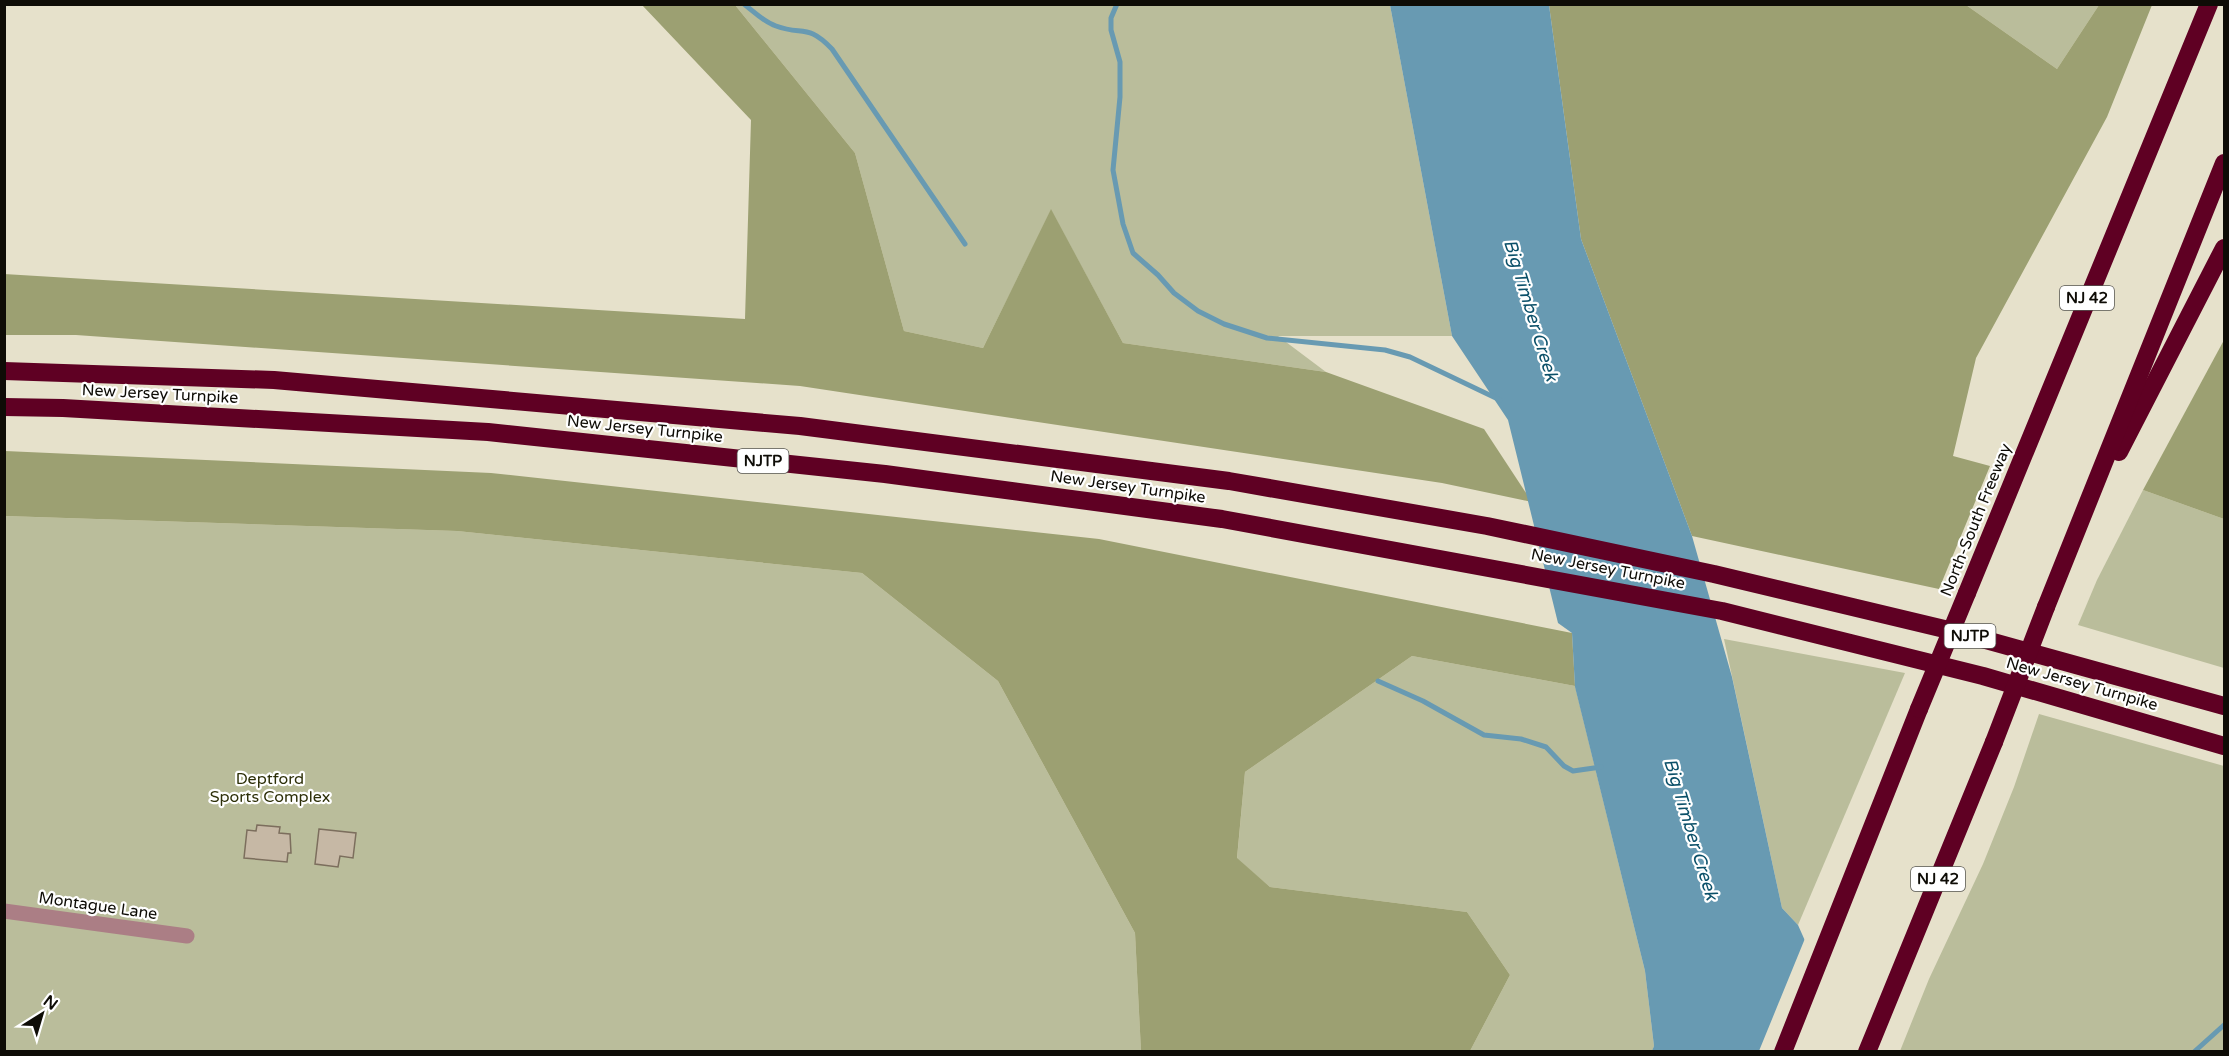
<svg xmlns="http://www.w3.org/2000/svg" width="2229" height="1056" font-family="'Varela Round',sans-serif">
  <rect width="100%" height="100%" fill="#e6e1cb"/>
  <g fill="#babd9b">
    <path d="M735 5H1390L1452 336H1278L1326 372 1123 343 1051 210 983 348 904 331 855 153Z"/>
    <path d="M1966 5H2099L2057 69Z"/>
    <path d="M2143 490 2224 519V668L2078 625 2097 580Z"/>
    <path d="M4 516 457 531 862 573 998 681 1135 933 1141 1051H5Z"/>
    <path d="M1724 639 1905 673 1798 925 1782 908Z"/>
    <path d="M1412 656 1575 686 1645 971 1654 1046 1652 1052 1470 1051 1510 975 1467 912 1270 887 1237 859 1245 772Z"/>
    <path d="M2039 714 2224 766V1051H1900L1929 979 1983 864 2014 787Z"/>
  </g>
  <g fill="#9ca072">
    <path d="M642 5H735L855 153 904 331 983 348 1051 209 1123 343 1326 372 1484 429 1532 502 1442 483 800 386 76 335H5L4 274 745 319 751 120Z"/>
    <path d="M1549 5H1966L2057 69 2099 5H2152L2107 117 1976 358 1953 456 1990 466 1939 589 1692 536 1581 239Z"/>
    <path d="M2224 340V519L2143 490Z"/>
    <path d="M5 451 491 473 1099 539 1572 633 1575 686 1412 656 1245 772 1237 858 1270 887 1467 912 1510 975 1470 1051H1141L1135 933 998 681 862 573 457 531 5 516Z"/>
  </g>
  <path fill="#689ab2" d="M1390 5H1549L1581 239 1692 536 1732 677 1782 908 1798 925 1854 1051H1652L1654 1046 1645 971 1575 687 1572 633 1558 623 1508 420 1452 336Z"/>
  <path fill="#e6e1cb" d="M1806 936 1856 1050 1857 1052 1759 1051Z"/>
  <g fill="none" stroke-linecap="round" stroke-linejoin="round">
    <g stroke="#689ab2" stroke-width="5">
      <path d="M744 4C754 12 764 22 776 26 803 36 807 23 832 49L965 244"/>
      <path d="M1117 4 1111 18V30L1120 62V97L1113 170 1123 224 1133 253 1158 275 1174 293 1198 311 1224 324 1267 338 1385 350 1410 357 1500 400"/>
      <path d="M1378 681 1423 701 1484 735 1521 739 1546 747 1564 766 1573 771 1601 767"/>
      <path d="M2194 1052 2224 1025"/>
    </g>
  </g>
  <g fill="#c6b8a5" stroke="#7c6e5d" stroke-width="1.5">
    <path d="M257 825 280 827 279 833 290 834 291 853H288L287 862 244 858 247 830 256 831Z"/>
    <path d="M319 829 356 833 353 858 340 856 338 867 315 864Z"/>
  </g>
  <g fill="none" stroke-linecap="round" stroke-linejoin="round">
    <path stroke="#ab7e85" stroke-width="15" d="M4 911 187 936"/>
    <g stroke="#5f0023" stroke-width="18">
      <path d="M4 371 274 380 800 426 1229 481 1487 526 1714 574 1957 632 2224 706"/>
      <path d="M4 407 63 408 488 432 885 474 1222 519 1722 611 1983 676 2224 746"/>
      <path d="M2119 452 2224 248"/>
      <path d="M1967 593 2209 4"/>
      <path d="M2046 607 2224 163"/>
      <path d="M1783 1052 1919 709"/>
      <path d="M1867 1052 1994 742"/>
    </g>
    <g stroke="#5f0023" stroke-width="18">
      <path d="M1919 709 1967 593"/>
      <path d="M1994 742 2046 607"/>
    </g>
  </g>
  <g text-anchor="middle" dominant-baseline="central" stroke-width="4.5" stroke-linejoin="round" paint-order="stroke">
    <g fill="#fff" stroke="#565551" stroke-width="1.5">
      <rect x="2060" y="286" width="54" height="24" rx="4.5"/>
      <rect x="737.5" y="449" width="51" height="24" rx="4.5"/>
      <rect x="1944.5" y="624" width="51" height="24" rx="4.5"/>
      <rect x="1911" y="867" width="54" height="24" rx="4.5"/>
    </g>
    <g font-size="15" font-weight="bold" fill="#0e0c06">
      <text x="2087" y="298">NJ 42</text>
      <text x="763" y="461">NJTP</text>
      <text x="1970" y="636">NJTP</text>
      <text x="1938" y="879">NJ 42</text>
    </g>
    <g font-size="16" fill="#0e0c06" stroke="#fff">
      <text transform="translate(160 394) rotate(3)">New Jersey Turnpike</text>
      <text transform="translate(645 429) rotate(6)">New Jersey Turnpike</text>
      <text transform="translate(1128 487) rotate(8)">New Jersey Turnpike</text>
      <text transform="translate(1976 520) rotate(-68)">North-South Freeway</text>
      <text transform="translate(1608 569) rotate(11)">New Jersey Turnpike</text>
      <text transform="translate(2082 684) rotate(16)">New Jersey Turnpike</text>
      <text transform="translate(98 906) rotate(8)">Montague Lane</text>
    </g>
    <g font-size="16" fill="#2d2f08" stroke="#fff">
      <text x="270" y="779">Deptford<tspan x="270" dy="18">Sports Complex</tspan></text>
    </g>
    <g font-size="18" font-style="italic" fill="#0b5069" stroke="#fff">
      <text transform="translate(1531 310) rotate(73)">Big Timber Creek</text>
      <text transform="translate(1691 829) rotate(73)">Big Timber Creek</text>
    </g>
  </g>
  <rect width="2229" height="1056" fill="none" stroke="#0e0c06" stroke-width="12"/>
  <g transform="translate(42 1014) rotate(37)" stroke="#ffffff" stroke-width="4.5" paint-order="stroke">
  <path d="M0-4.5L10 22L0 15L-10 22Z" fill="#0e0c06"/>
  <text y="-9" font-size="16" font-weight="bold" text-anchor="middle" fill="#0e0c06">N</text>
  </g>
</svg>
